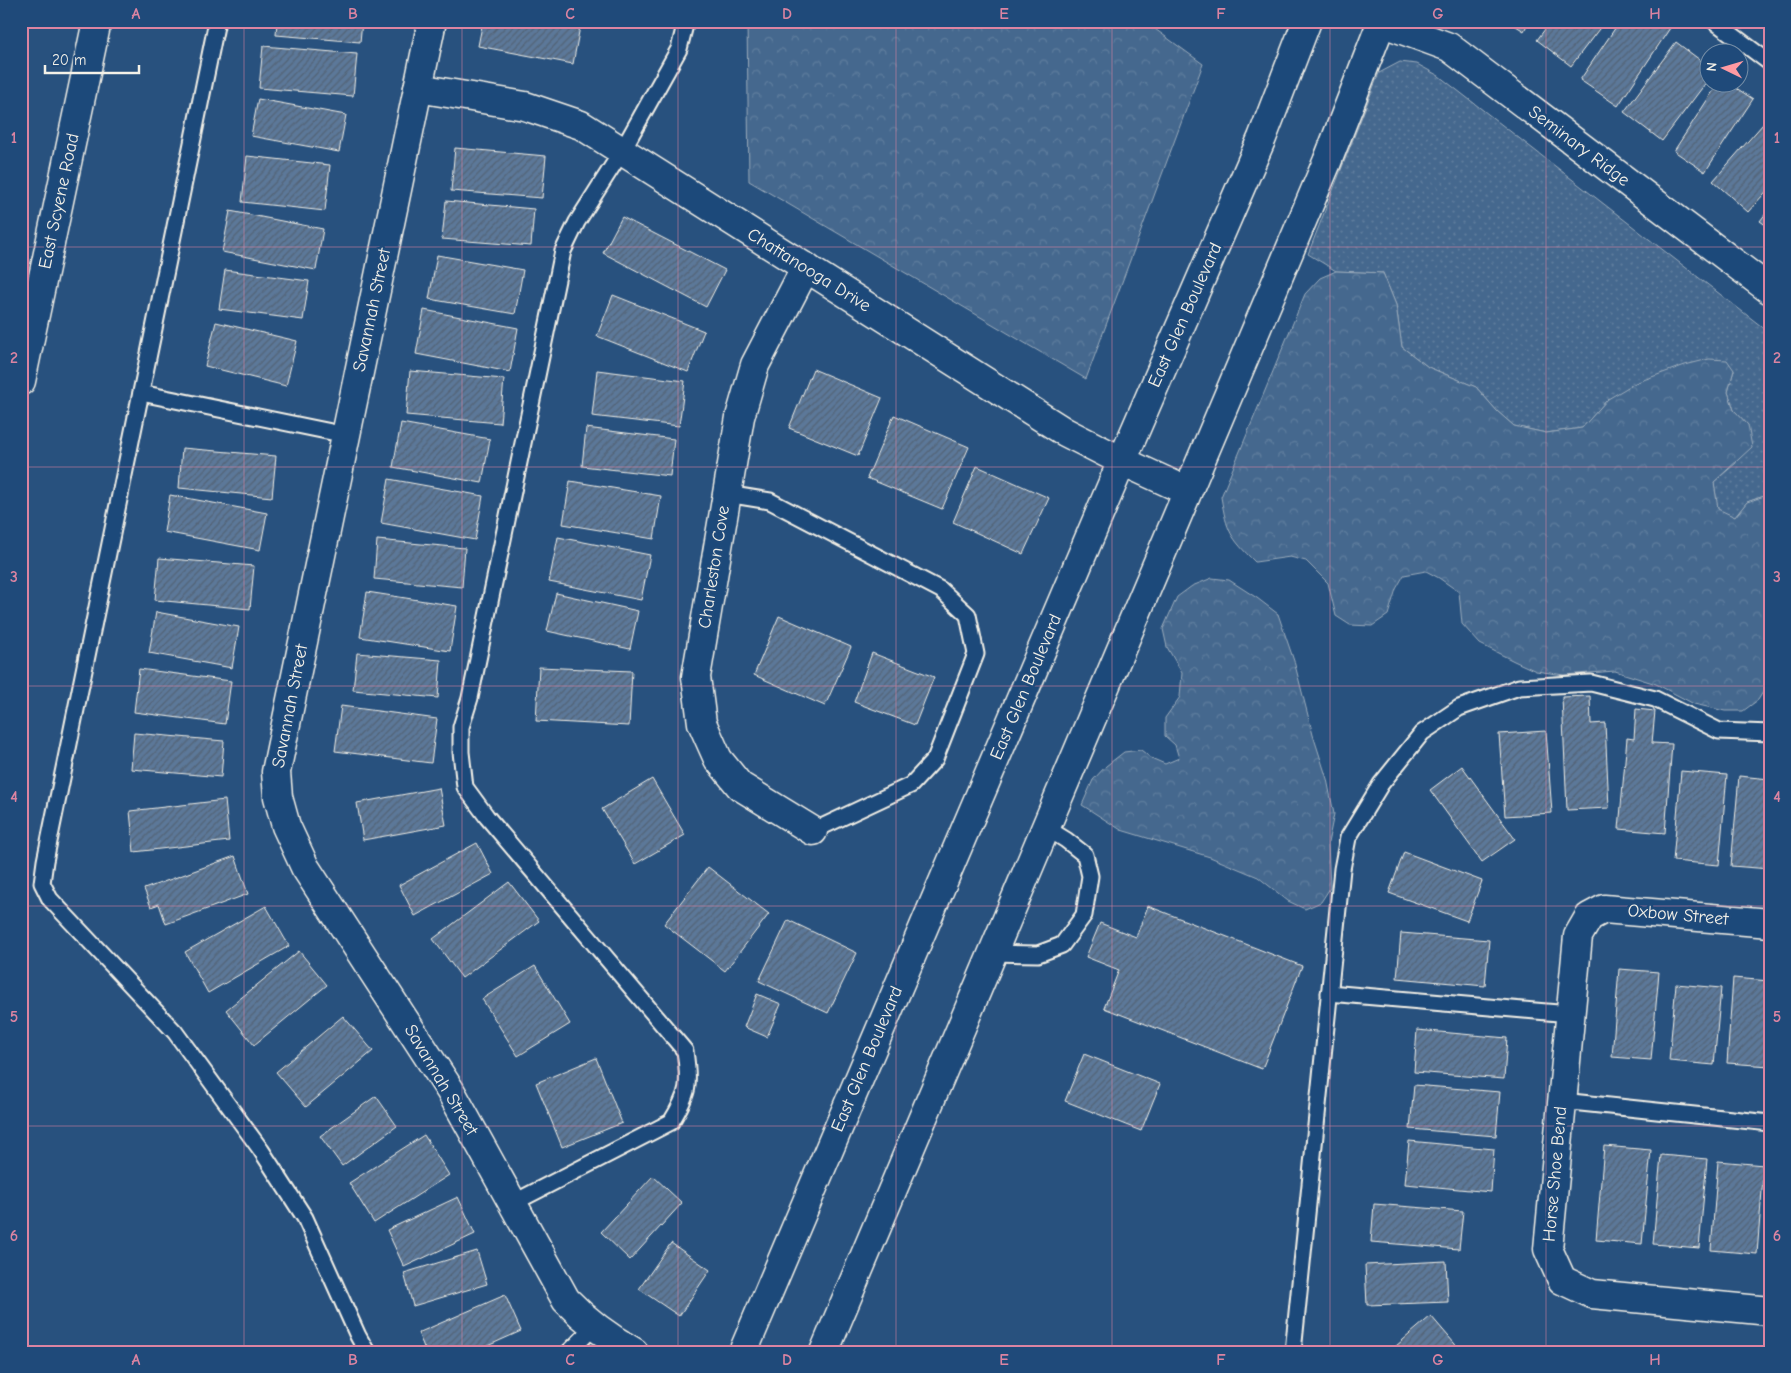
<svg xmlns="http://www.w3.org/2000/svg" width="1791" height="1373" font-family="'Comic Neue',sans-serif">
  <defs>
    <pattern id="grass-dots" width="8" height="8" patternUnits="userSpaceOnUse" patternTransform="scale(1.25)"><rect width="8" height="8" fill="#45688e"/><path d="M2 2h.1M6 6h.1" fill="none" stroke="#607e9e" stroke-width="1.8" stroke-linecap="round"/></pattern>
    <pattern id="forest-crowns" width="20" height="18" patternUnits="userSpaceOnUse" patternTransform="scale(1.25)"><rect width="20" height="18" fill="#45688e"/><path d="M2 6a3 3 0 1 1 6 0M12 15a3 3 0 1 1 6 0" fill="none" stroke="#607e9e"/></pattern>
    <pattern id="building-hatch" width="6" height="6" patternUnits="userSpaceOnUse" patternTransform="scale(1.25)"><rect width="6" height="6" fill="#5b7899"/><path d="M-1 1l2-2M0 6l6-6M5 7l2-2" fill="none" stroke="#536274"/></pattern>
  </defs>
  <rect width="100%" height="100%" fill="#28517e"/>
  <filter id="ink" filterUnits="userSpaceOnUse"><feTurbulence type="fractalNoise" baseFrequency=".02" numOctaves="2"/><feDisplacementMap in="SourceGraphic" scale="10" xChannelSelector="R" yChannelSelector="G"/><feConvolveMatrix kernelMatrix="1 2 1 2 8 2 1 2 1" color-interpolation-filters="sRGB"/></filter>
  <g filter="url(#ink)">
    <path fill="url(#grass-dots)" stroke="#9cacbb" d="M1400 62 1417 64 1439 76 1770 333V494L1747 502 1735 517 1718 510 1714 482 1736 463 1748 425 1734 410 1728 392 1734 370 1608 399 1582 428 1546 433 1514 426 1497 411 1476 387 1428 367 1402 347 1396 305 1383 273 1336 271 1308 254 1379 73Z"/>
    <g fill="url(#forest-crowns)" stroke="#9cacbb">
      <path d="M747 21H1144L1203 64 1086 379 749 181Z"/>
      <path d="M1336 271 1383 273 1396 305 1402 347 1428 367 1476 387 1497 411 1514 426 1546 433 1582 428 1608 399 1635 383 1685 365 1709 359 1727 360 1734 370 1728 392 1734 410 1748 425 1752 447 1714 482 1718 509 1735 517 1747 502 1770 494V628L1765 641 1768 684 1758 700 1743 711H1725L1694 704 1656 684 1615 671 1564 675 1536 671 1514 661 1480 644 1462 624 1459 592 1439 578 1426 571 1404 575 1396 589 1388 615 1372 626 1350 625 1336 616 1328 583 1306 561 1290 557 1255 562C1230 537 1227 532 1221 497L1305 294 1320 278Z"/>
      <path d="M1212 578 1229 580 1257 598 1278 614 1294 661 1313 735 1327 779 1334 814 1328 843 1330 888 1321 902 1305 909 1288 901 1258 877 1210 857 1121 830 1082 805 1093 780 1106 766 1124 752 1141 750 1151 758 1165 764 1179 758 1175 745 1165 736V718L1180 697 1182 673 1167 647 1163 629 1177 597 1192 586Z"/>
    </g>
    <g fill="url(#building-hatch)" stroke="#f4f1e8">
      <path d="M277 21H362L360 42 276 35Z"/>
      <path d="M483 21H581L573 64 478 46Z"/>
      <path d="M1508 21H1529L1524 31Z"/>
      <path d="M1551 21H1605L1571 66 1537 40Z"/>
      <path d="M1620 21H1659L1670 28 1618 106 1580 80Z"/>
      <path d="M1676 42 1708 66V80L1662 141 1624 112Z"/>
      <path d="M263 46 357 54 353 96 259 88Z"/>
      <path d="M1719 82H1727L1753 99 1705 172 1674 151Z"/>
      <path d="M258 99 346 115 339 152 251 136Z"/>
      <path d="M1770 116V187L1748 212 1713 181Z"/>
      <path d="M455 148 546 156 542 198 451 191Z"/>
      <path d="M247 156 330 165 325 211 242 202Z"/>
      <path d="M446 201 534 209 531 246 442 239Z"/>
      <path d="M1770 208V228L1760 221Z"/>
      <path d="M230 211 323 229 316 270 222 252Z"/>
      <path d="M622 217 725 270 706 307 603 253Z"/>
      <path d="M437 255 523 270 515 314 429 299Z"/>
      <path d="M225 270 309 281 303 320 219 309Z"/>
      <path d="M613 295 704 331 688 372 597 336Z"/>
      <path d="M424 310 518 328 510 372 416 354Z"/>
      <path d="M216 322 297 341 286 386 205 366Z"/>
      <path d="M813 369 882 398 858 456 789 428Z"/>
      <path d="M597 370 685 381 679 426 592 416Z"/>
      <path d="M410 371 504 379 500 423 406 415Z"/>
      <path d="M894 415 969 447 942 509 867 478Z"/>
      <path d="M401 423 490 439 482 483 393 467Z"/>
      <path d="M586 428 674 439 670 476 582 466Z"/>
      <path d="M182 448 276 456 272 497 179 488Z"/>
      <path d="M977 466 1049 498 1023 554 953 522Z"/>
      <path d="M389 479 483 496 475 540 381 523Z"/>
      <path d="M570 481 661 496 654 539 563 524Z"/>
      <path d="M170 495 267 513 260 550 164 532Z"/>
      <path d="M558 537 650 555 641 600 549 582Z"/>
      <path d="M377 540 465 548 462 587 374 579Z"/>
      <path d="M159 558 254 566 250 609 155 600Z"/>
      <path d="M367 592 457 606 450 651 360 637Z"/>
      <path d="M556 593 638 611 630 649 547 631Z"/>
      <path d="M156 612 239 627 232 668 149 653Z"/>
      <path d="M779 616 851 647 825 706 754 675Z"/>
      <path d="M357 653 441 660 438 698 353 690Z"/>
      <path d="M872 653 934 677 915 725 854 702Z"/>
      <path d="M539 667 632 671 629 726 536 721Z"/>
      <path d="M139 669 231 681 225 724 134 712Z"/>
      <path d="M1590 696 1591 724 1605 723 1609 808 1567 810 1562 697Z"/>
      <path d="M341 706 437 719 431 763 335 751Z"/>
      <path d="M1636 709 1655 711 1652 743 1672 744 1665 833 1619 829 1627 738 1634 739Z"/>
      <path d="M1546 731 1552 813 1505 816 1499 734Z"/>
      <path d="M134 733 224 741 221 777 131 769Z"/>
      <path d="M1462 766 1515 839 1482 862 1430 790Z"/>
      <path d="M1681 771 1727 775 1719 865 1673 861Z"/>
      <path d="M1739 776 1770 779V869L1731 866Z"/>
      <path d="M652 779 685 835 635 864 602 809Z"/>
      <path d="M439 788 446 825 363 840 357 803Z"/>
      <path d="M225 800 229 841 134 852 130 811Z"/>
      <path d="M477 843 493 874 415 916 399 885Z"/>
      <path d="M1404 852 1482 881 1467 921 1389 893Z"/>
      <path d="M235 856 248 894 166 924 159 904 151 907 144 889Z"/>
      <path d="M708 867 769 914 725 971 664 924Z"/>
      <path d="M509 882 539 921 462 978 433 939Z"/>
      <path d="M266 906 289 946 208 993 185 952Z"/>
      <path d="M1148 906 1302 966 1262 1069 1104 1008 1119 970 1086 957 1100 923 1136 937Z"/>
      <path d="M788 920 857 953 828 1013 759 981Z"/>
      <path d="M1401 933 1489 940 1485 986 1397 978Z"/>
      <path d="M299 951 327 985 254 1045 226 1010Z"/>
      <path d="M535 966 570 1024 518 1056 482 999Z"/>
      <path d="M1619 969 1659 972 1651 1060 1612 1057Z"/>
      <path d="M1733 978 1770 981V1066L1727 1063Z"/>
      <path d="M1676 984 1721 988 1714 1065 1669 1061Z"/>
      <path d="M757 994 781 1004 767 1037 744 1027Z"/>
      <path d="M343 1016 373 1051 306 1107 276 1072Z"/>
      <path d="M1417 1030 1507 1038 1504 1079 1414 1072Z"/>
      <path d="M1084 1054 1160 1084 1141 1131 1065 1101Z"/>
      <path d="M596 1058 622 1123 562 1147 536 1083Z"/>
      <path d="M1414 1085 1500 1092 1496 1136 1410 1129Z"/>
      <path d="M376 1096 397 1126 342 1166 320 1136Z"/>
      <path d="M424 1135 449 1175 374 1223 349 1183Z"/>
      <path d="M1409 1141 1494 1149 1491 1192 1405 1184Z"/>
      <path d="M1604 1146 1651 1150 1642 1244 1596 1240Z"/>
      <path d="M1661 1155 1707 1159 1699 1248 1653 1244Z"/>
      <path d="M1718 1161 1764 1165 1757 1254 1711 1250Z"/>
      <path d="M653 1176 682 1203 630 1260 601 1232Z"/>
      <path d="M458 1197 475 1234 404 1267 387 1230Z"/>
      <path d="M1374 1204 1463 1211 1459 1249 1371 1242Z"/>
      <path d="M671 1243 710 1270 679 1316 639 1289Z"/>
      <path d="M477 1251 487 1284 413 1306 404 1273Z"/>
      <path d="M1446 1261 1448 1302 1367 1305 1365 1265Z"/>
      <path d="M505 1295 521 1331 474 1352H426L418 1333Z"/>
      <path d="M1431 1316 1460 1350 1458 1352H1389Z"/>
    </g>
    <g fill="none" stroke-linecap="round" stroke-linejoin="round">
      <defs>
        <g id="service">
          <path d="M217 21 45 861 42 883 50 899 175 1032 261 1150 305 1218 358 1336 367 1352"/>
          <path d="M1714 21 1770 63"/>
          <path d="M141 393 346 435"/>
          <path d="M727 494 770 501 941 590 968 615 976 654 935 759 911 785 813 831"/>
          <path d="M992 953 1038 954 1062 945 1084 915 1090 876 1085 855 1066 840 1045 827"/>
          <path d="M1329 993 1570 1014"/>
          <path d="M1562 1101 1770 1123"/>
          <path d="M513 1203 671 1122C689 1093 690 1085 685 1051L487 817 465 787 461 752V727L470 698 563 251 577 222 622 151 679 49 686 21"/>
          <path d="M569 1352 595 1326"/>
          <path d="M1293 1352 1342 869 1348 838 1381 784 1422 733 1459 708 1519 687 1591 683 1655 699 1719 731 1770 733"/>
        </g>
        <g id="minor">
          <path d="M432 21 276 772 278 797 286 826 305 867 450 1090 566 1300C586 1321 609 1338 634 1352"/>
          <path d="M1378 21 1449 47 1770 290"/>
          <path d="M418 88 525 106 581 125 1065 432 1122 461 1187 491"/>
          <path d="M806 267 755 365 740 417 696 677 702 723 718 759 740 786 813 831"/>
          <path d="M1770 923 1604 909 1589 917 1578 936 1548 1249 1562 1280 1592 1294 1770 1311"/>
        </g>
        <path id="tertiary" d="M21 381 97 21"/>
        <g id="secondary">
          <path d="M743 1352 1122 461 1262 138 1307 21"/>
          <path d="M824 1352 1327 162 1382 21"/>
        </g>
      </defs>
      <use href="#service" stroke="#f4f1e8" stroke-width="19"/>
      <use href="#minor" stroke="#f4f1e8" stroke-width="31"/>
      <use href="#tertiary" stroke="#f4f1e8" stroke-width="31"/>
      <use href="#secondary" stroke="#f4f1e8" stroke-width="31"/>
      <use href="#service" stroke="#1f4a7a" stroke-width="15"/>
      <use href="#minor" stroke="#1f4a7a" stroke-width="28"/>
      <use href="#tertiary" stroke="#1f4a7a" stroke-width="28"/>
      <use href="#secondary" stroke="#1f4a7a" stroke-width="28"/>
    </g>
  </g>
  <path fill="none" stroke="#db84a2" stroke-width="1" stroke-opacity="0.55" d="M244 21V1352M462 21V1352M678 21V1352M896 21V1352M1112 21V1352M1330 21V1352M1546 21V1352M21 247H1770M21 467H1770M21 686H1770M21 906H1770M21 1126H1770"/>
  <g text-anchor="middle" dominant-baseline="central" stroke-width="5" stroke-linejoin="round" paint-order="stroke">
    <g font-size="18" fill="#f4f1e8" stroke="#1f4a7a">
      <text transform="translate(1579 146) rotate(37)">Seminary Ridge</text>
      <text transform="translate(59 201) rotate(-78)">East Scyene Road</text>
      <text transform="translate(809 270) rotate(32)">Chattanooga Drive</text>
      <text transform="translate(372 310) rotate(-78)">Savannah Street</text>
      <text transform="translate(1185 315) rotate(-66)">East Glen Boulevard</text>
      <text transform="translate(714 567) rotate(-81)">Charleston Cove</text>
      <text transform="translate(1026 687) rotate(-67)">East Glen Boulevard</text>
      <text transform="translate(290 706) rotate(-79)">Savannah Street</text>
      <text transform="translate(1678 915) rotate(5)">Oxbow Street</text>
      <text transform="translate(867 1059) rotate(-67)">East Glen Boulevard</text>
      <text transform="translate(441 1080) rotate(59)">Savannah Street</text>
      <text transform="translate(1555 1174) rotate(-85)">Horse Shoe Bend</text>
    </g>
  </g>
  <rect width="1791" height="1373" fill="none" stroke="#1f4a7a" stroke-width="55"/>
  <g transform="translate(1724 68) rotate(275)"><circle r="24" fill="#1f4a7a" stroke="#748da6"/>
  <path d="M0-4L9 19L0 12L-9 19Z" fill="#ff9aa2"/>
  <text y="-8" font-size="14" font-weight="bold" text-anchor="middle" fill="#f4f1e8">N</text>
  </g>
  <path d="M45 65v8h94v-8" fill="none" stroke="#f4f1e8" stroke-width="2.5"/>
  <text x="52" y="65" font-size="15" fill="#f4f1e8" stroke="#1f4a7a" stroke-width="4" paint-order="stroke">20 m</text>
  <rect x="28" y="28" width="1736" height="1318" fill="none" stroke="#db84a2" stroke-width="2"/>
  <g font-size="16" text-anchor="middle" font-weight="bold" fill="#db84a2">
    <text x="136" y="19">A</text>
    <text x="353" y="19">B</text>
    <text x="570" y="19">C</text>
    <text x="787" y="19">D</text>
    <text x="1004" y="19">E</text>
    <text x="1221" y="19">F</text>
    <text x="1438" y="19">G</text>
    <text x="1655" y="19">H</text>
    <text x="14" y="143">1</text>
    <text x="1777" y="143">1</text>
    <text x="14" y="363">2</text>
    <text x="1777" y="363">2</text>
    <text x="14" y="582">3</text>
    <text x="1777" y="582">3</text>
    <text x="14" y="802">4</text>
    <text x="1777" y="802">4</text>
    <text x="14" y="1022">5</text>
    <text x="1777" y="1022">5</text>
    <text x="14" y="1241">6</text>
    <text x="1777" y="1241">6</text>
    <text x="136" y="1365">A</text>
    <text x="353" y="1365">B</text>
    <text x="570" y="1365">C</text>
    <text x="787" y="1365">D</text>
    <text x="1004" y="1365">E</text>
    <text x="1221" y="1365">F</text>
    <text x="1438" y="1365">G</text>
    <text x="1655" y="1365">H</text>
  </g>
</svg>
